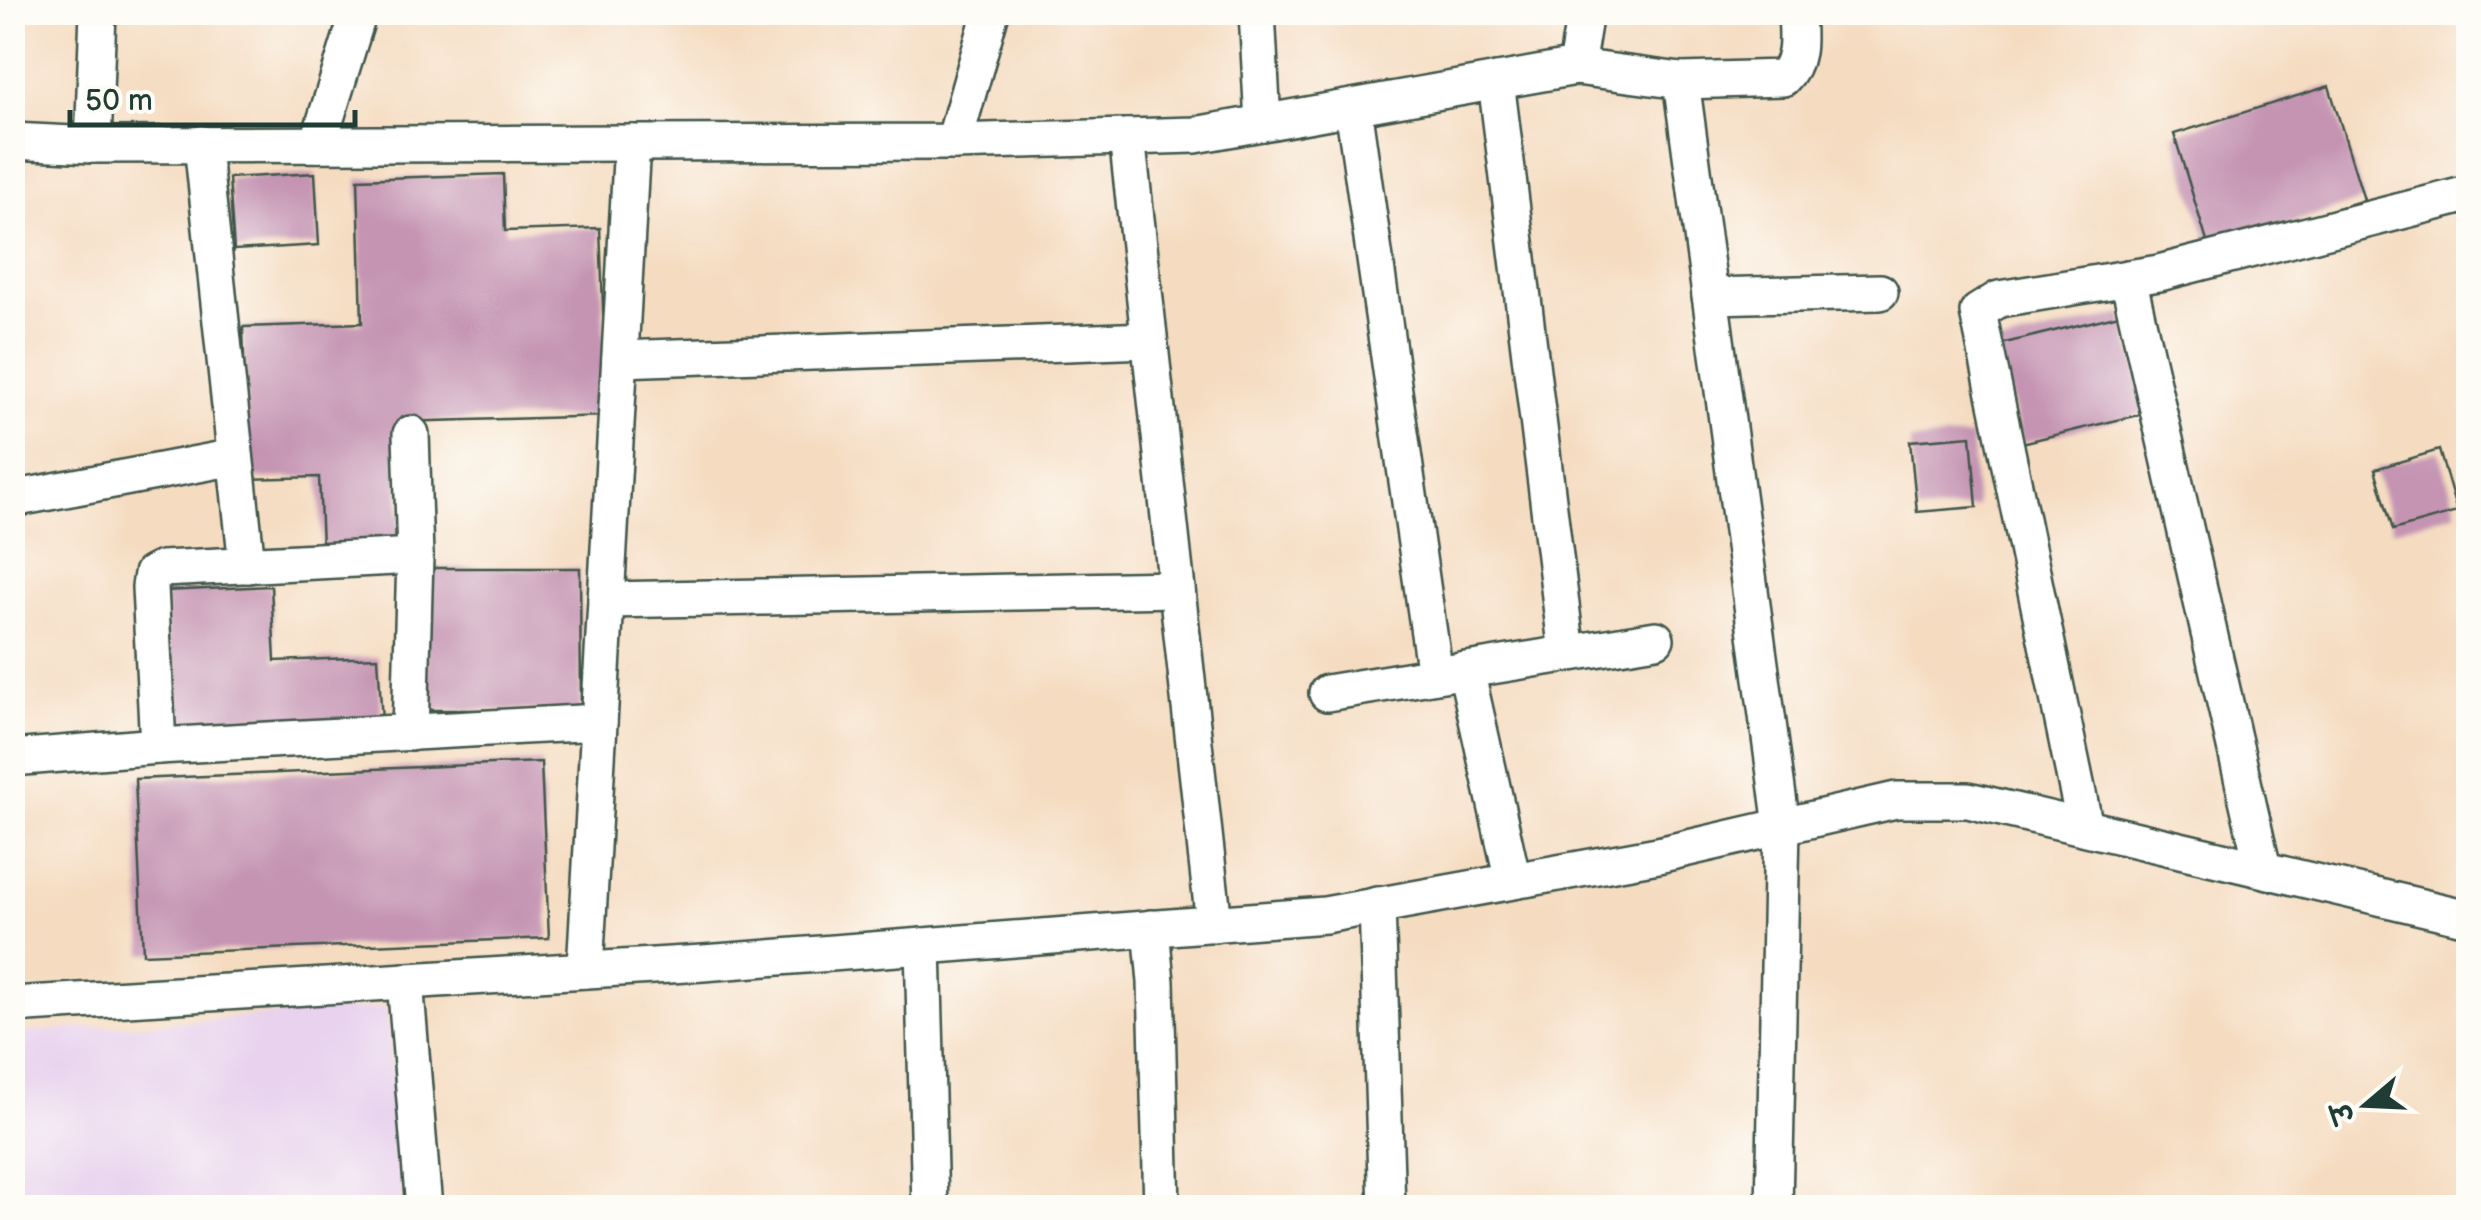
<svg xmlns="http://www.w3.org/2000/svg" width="2481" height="1220" font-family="'Balsamiq Sans','Playpen Sans Deva',sans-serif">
  <rect width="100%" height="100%" fill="#fdfcf7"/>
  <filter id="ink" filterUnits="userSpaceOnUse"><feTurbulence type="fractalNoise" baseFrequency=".01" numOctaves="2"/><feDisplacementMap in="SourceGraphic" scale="20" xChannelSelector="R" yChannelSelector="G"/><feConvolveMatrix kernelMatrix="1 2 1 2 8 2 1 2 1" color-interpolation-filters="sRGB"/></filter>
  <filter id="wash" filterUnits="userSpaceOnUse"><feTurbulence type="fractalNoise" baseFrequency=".0048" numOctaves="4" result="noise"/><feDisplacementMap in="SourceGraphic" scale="40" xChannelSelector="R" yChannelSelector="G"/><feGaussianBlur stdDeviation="2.25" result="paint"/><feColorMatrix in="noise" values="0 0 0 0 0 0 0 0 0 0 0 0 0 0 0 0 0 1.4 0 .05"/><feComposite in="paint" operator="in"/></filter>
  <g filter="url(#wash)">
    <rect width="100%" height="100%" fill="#f5dcc1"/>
    <path fill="#e8d2ee" d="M387 1007 403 1207H13V1033Z"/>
    <g id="blocks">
      <g fill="#c594b3">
        <path d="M2329 86 2364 200 2209 248 2174 134Z"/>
        <path d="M315 173 319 245 234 250 229 178Z"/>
        <path d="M503 174 505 231 600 228 607 416 397 422 401 544 322 546 319 477 248 479 243 327 362 323 358 179Z"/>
        <path d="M2123 314 2146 413 2022 443 1997 345Z"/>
        <path d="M1971 436 1977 507 1917 512 1910 441Z"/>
        <path d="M2439 450 2457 512 2393 530 2375 469Z"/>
        <path d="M426 568H580L581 710H427Z"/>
        <path d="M271 586 275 661 378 657 382 722 171 732 164 591Z"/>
        <path d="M541 762 549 938 143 954 135 779Z"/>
      </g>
    </g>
  </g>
  <g filter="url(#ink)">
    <use href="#blocks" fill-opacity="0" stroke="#3f5549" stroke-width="2.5"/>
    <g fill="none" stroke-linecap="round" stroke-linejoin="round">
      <defs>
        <g id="street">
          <path d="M1257 12 1263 123"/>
          <path d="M1576 67 1585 12"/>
          <path d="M1496 81 1567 653"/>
          <path d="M1681 81 1783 78C1801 60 1797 37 1796 12"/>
          <path d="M1353 107 1435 675"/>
          <path d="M1127 137 1214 924"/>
          <path d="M12 141 93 145 954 142 1195 135 1576 67 1681 81 1782 826 1774 1208"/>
          <path d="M954 142 991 12"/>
          <path d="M202 144 247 565"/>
          <path d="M318 144 359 12"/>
          <path d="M93 145 98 12"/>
          <path d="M2128 278 2263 869"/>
          <path d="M1710 296 1880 292"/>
          <path d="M620 359 1149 340"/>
          <path d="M12 499 235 457"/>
          <path d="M606 600 1177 589"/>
          <path d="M1466 670 1513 881"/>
          <path d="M1327 693 1656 639"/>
          <path d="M410 733 415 556 411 434"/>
          <path d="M158 746 150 587 152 574 162 569 415 556"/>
          <path d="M12 758 158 746 599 722"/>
          <path d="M2085 827 1978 312 1999 299 2159 273 2468 194"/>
          <path d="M1377 905 1387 1208"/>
          <path d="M1151 928 1156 982 1162 1208"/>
          <path d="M923 946 930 1208"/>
          <path d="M585 970 632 143"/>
          <path d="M405 981 424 1208"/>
          <path d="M12 1005 703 963 1325 915 1658 855 1896 800H1968L2468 918"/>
        </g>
      </defs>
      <use href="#street" stroke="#3f5549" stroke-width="40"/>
      <use href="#street" stroke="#fff" stroke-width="35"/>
    </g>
  </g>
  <rect width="2481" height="1220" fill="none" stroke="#fdfcf7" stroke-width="50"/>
  <g transform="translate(2366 1105) rotate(251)" stroke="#fdfcf7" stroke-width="8" paint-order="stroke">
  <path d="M0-8L18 38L0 25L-18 38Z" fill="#1f3d34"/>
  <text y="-15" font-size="28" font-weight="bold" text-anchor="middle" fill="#1f3d34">उ</text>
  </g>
  <path d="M70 110v15h285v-15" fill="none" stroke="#1f3d34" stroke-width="5"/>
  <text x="85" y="110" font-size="30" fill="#1f3d34" stroke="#fdfcf7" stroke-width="8" paint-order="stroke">50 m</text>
</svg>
